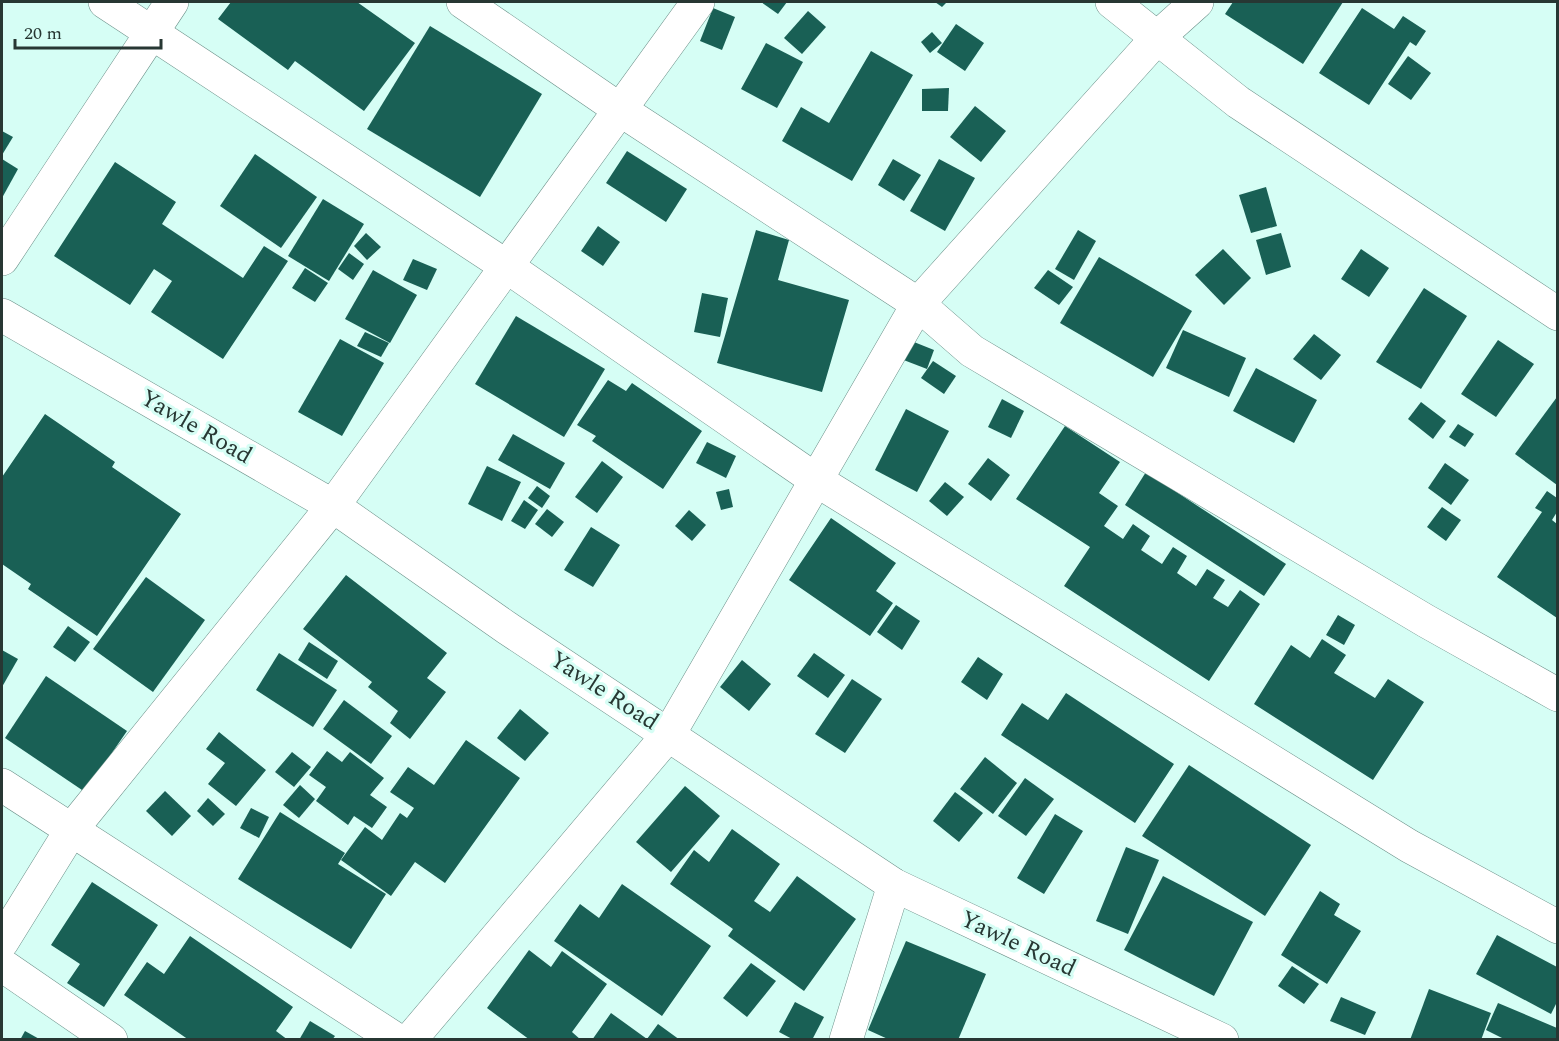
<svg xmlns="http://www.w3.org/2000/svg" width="1559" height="1041" font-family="Spectral,serif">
  <rect width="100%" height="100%" fill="#d6fef5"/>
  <g fill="#196055">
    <path d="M231 2H357L415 43 364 111 295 61 288 70 218 19Z"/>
    <path d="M761 2H787L778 14Z"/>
    <path d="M935 2H947L942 7Z"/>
    <path d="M1233 2H1343L1303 64 1225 14Z"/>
    <path d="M713 8 735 17 722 50 700 41Z"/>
    <path d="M1362 8 1394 29 1403 16 1426 31 1416 46 1410 42 1369 105 1319 73Z"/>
    <path d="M808 11 826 27 802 54 784 38Z"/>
    <path d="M956 24 984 43 965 71 937 52Z"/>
    <path d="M430 26 542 94 480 197 367 129Z"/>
    <path d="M932 32 942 43 930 53 921 42Z"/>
    <path d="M766 43 803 62 777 108 741 89Z"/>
    <path d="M871 51 913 75 852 181 782 141 801 107 829 123Z"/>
    <path d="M1408 56 1431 73 1411 100 1388 84Z"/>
    <path d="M949 88 948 111H922V89Z"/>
    <path d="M975 106 1006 131 981 162 950 137Z"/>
    <path d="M2 131 13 137 2 155Z"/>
    <path d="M627 151 687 189 666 222 606 183Z"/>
    <path d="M255 154 317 197 281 248 220 206Z"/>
    <path d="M2 159 18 169 2 198Z"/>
    <path d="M893 159 921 175 904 201 878 185Z"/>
    <path d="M939 159 975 178 945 231 910 211Z"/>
    <path d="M115 162 176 202 162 224 243 278 264 246 288 261 223 359 151 312 172 281 154 269 130 305 54 256Z"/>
    <path d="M1266 187 1277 226 1251 233 1239 195Z"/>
    <path d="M323 199 364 224 329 281 288 256Z"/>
    <path d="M598 226 620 242 603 266 581 251Z"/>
    <path d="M756 230 789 240 778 280 849 300 822 392 717 363Z"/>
    <path d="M1078 230 1096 241 1074 280 1055 269Z"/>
    <path d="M366 233 381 247 367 260 354 246Z"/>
    <path d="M1281 233 1291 267 1266 275 1256 240Z"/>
    <path d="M1223 249 1251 278 1224 305 1195 275Z"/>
    <path d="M1361 249 1389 268 1369 297 1341 279Z"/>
    <path d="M349 253 364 264 353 280 338 269Z"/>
    <path d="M1099 257 1192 311 1153 377 1060 323Z"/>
    <path d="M413 259 437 269 427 290 403 280Z"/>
    <path d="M305 268 328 283 315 302 292 288Z"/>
    <path d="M373 270 417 295 390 343 345 319Z"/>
    <path d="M1048 270 1073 287 1059 305 1034 288Z"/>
    <path d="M1424 288 1467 316 1421 389 1376 362Z"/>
    <path d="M702 293 728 298 720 337 694 332Z"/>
    <path d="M516 316 605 369 564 437 475 384Z"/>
    <path d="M1183 330 1246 358 1229 397 1166 368Z"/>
    <path d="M365 332 389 343 381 357 357 346Z"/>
    <path d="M1314 334 1341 355 1321 380 1293 359Z"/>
    <path d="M340 339 384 363 342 436 298 412Z"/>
    <path d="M909 340 934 350 927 369 901 359Z"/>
    <path d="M1498 340 1534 364 1496 417 1461 394Z"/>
    <path d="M933 361 956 376 944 394 921 378Z"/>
    <path d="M1256 368 1317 400 1294 443 1233 411Z"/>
    <path d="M608 380 626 391 632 383 702 431 663 489 592 441 596 436 577 425Z"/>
    <path d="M1557 397V485L1515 454Z"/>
    <path d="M1002 399 1024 411 1011 438 988 427Z"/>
    <path d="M1421 402 1446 421 1433 439 1408 419Z"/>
    <path d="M906 409 949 431 917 492 875 470Z"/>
    <path d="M45 414 115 462 112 467 181 514 97 636 28 589 31 584 2 564V477Z"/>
    <path d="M1458 424 1474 434 1465 447 1449 437Z"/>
    <path d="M1065 426 1120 462 1099 493 1118 506 1104 526 1123 539 1133 524 1150 536 1141 550 1162 564 1173 547 1187 556 1177 573 1196 586 1207 569 1225 580 1213 598 1228 607 1240 590 1260 604 1209 681 1064 586 1090 547 1016 499Z"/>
    <path d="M513 434 565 463 550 489 498 460Z"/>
    <path d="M707 442 736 456 726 478 696 463Z"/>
    <path d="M988 458 1010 475 991 501 968 484Z"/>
    <path d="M602 461 623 477 597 513 575 497Z"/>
    <path d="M1445 463 1469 480 1451 505 1428 488Z"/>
    <path d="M487 466 521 482 502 521 468 504Z"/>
    <path d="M1146 472 1286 564 1264 596 1125 505Z"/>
    <path d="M945 482 964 497 947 516 929 501Z"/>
    <path d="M537 486 550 496 542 508 528 498Z"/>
    <path d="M729 489 733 507 721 510 716 492Z"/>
    <path d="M1547 491 1557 498V512L1552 520 1557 524V618L1497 577 1542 512 1535 508Z"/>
    <path d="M524 500 538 510 525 529 511 521Z"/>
    <path d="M1442 507 1461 520 1446 541 1427 527Z"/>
    <path d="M547 509 564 522 552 537 535 524Z"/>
    <path d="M689 510 706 525 692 541 675 526Z"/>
    <path d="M831 518 896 563 876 591 893 603 870 636 789 580Z"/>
    <path d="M591 527 620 545 593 587 564 570Z"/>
    <path d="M346 575 447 653 427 678 446 692 410 739 390 723 398 711 368 687 372 682 303 629Z"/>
    <path d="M146 577 205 620 153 692 93 649Z"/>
    <path d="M896 605 920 621 902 650 877 632Z"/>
    <path d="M1338 615 1355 625 1344 645 1326 635Z"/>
    <path d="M68 626 90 642 75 662 53 647Z"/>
    <path d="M1322 639 1346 655 1334 673 1375 698 1388 679 1424 702 1373 780 1254 704 1291 645 1310 658Z"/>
    <path d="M309 642 338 661 327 679 298 660Z"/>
    <path d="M2 650 18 659 2 687Z"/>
    <path d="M279 653 337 690 313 727 256 690Z"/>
    <path d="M814 653 845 675 828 698 797 676Z"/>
    <path d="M978 657 1003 674 987 700 961 682Z"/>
    <path d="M742 660 771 684 749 711 720 687Z"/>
    <path d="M46 676 127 731 85 792 5 738Z"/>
    <path d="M852 679 882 699 845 753 815 734Z"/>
    <path d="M1066 693 1174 764 1135 823 1001 735 1022 703 1048 720Z"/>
    <path d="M344 700 392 736 371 764 323 729Z"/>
    <path d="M520 709 549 733 525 761 497 738Z"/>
    <path d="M219 732 266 770 236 806 208 784 225 763 206 749Z"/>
    <path d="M466 740 520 778 445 883 415 862 391 896 341 860 365 827 382 840 400 813 407 818 414 808 390 792 408 767 434 785Z"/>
    <path d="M327 751 342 762 350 752 384 778 370 795 387 807 372 828 354 816 348 825 316 801 326 787 309 775Z"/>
    <path d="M292 752 311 767 294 787 275 772Z"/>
    <path d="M985 757 1017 783 993 814 960 789Z"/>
    <path d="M1189 765 1311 845 1265 916 1142 836Z"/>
    <path d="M1025 778 1054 799 1026 836 998 816Z"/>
    <path d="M300 785 315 799 299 818 283 805Z"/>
    <path d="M685 786 720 816 671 872 636 842Z"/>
    <path d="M165 791 191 816 172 836 146 811Z"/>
    <path d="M955 792 983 813 959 842 933 821Z"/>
    <path d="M208 798 225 814 213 826 197 811Z"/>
    <path d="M251 808 269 817 259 838 240 828Z"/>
    <path d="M280 812 345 853 338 864 386 894 351 949 238 879Z"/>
    <path d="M1055 814 1083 831 1044 894 1017 878Z"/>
    <path d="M732 829 780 864 754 901 770 912 797 876 856 919 804 991 728 936 733 929 670 884 694 850 709 862Z"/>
    <path d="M1126 847 1159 860 1128 934 1096 921Z"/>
    <path d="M1163 876 1253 922 1214 996 1124 950Z"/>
    <path d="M92 882 158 925 104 1007 67 983 80 964 51 945Z"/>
    <path d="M622 884 711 946 662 1016 554 941 580 904 599 918Z"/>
    <path d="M1320 891 1340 904 1334 915 1361 931 1327 984 1281 955Z"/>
    <path d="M1497 935 1557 967V1002L1551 1014 1476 974Z"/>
    <path d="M190 936 293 1007 276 1031 288 1040H189L124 995 147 962 164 974Z"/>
    <path d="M906 941 986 974 958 1040H890L868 1030Z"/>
    <path d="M529 950 551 967 562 951 607 984 572 1032 581 1040H530L487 1008Z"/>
    <path d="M751 963 776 981 747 1017 723 998Z"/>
    <path d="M1292 966 1319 984 1304 1004 1278 986Z"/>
    <path d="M1429 989 1491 1013 1481 1040H1410Z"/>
    <path d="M1341 997 1376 1012 1365 1035 1330 1021Z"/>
    <path d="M795 1002 824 1017 812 1040H794L779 1032Z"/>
    <path d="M1498 1003 1557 1028V1040H1502V1038L1486 1030Z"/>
    <path d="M611 1013 647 1039 658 1024 680 1040H592Z"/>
    <path d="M310 1021 335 1036 332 1040H299Z"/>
    <path d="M25 1031 41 1040H20Z"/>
  </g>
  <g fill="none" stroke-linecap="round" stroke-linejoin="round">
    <defs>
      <g id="minor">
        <path d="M105 2 506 266 816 480 1409 846 1558 927"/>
        <path d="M463 2 619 109 918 304 972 351 1426 621 1558 695"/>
        <path d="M1112 2 1238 102 1558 314"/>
        <path d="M2 259 172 2"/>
        <path d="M2 315 333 506 507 628 894 885 1222 1040"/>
        <path d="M2 785 397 1040"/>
        <path d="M2 942 72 829 333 506 698 2"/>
        <path d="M2 965 111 1040"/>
        <path d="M410 1040 669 734 918 304 1158 37 1197 2"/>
        <path d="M846 1040 894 885"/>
      </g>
    </defs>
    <use href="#minor" stroke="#6c9089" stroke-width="34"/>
    <use href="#minor" stroke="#fff" stroke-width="33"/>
  </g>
  <g text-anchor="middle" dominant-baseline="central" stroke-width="6" stroke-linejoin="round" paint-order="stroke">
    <g font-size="24" fill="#273733" stroke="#d6fef5">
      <text transform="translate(196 427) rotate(30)">Yawle Road</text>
      <text transform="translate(604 691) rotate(33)">Yawle Road</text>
      <text transform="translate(1018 944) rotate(25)">Yawle Road</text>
    </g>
  </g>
  <rect width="1559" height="1041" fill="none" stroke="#273733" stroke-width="6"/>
  <path d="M15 39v9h146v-9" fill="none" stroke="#273733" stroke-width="3"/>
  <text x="24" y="39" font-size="18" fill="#273733" stroke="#d6fef5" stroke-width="4.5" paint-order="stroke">20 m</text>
</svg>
